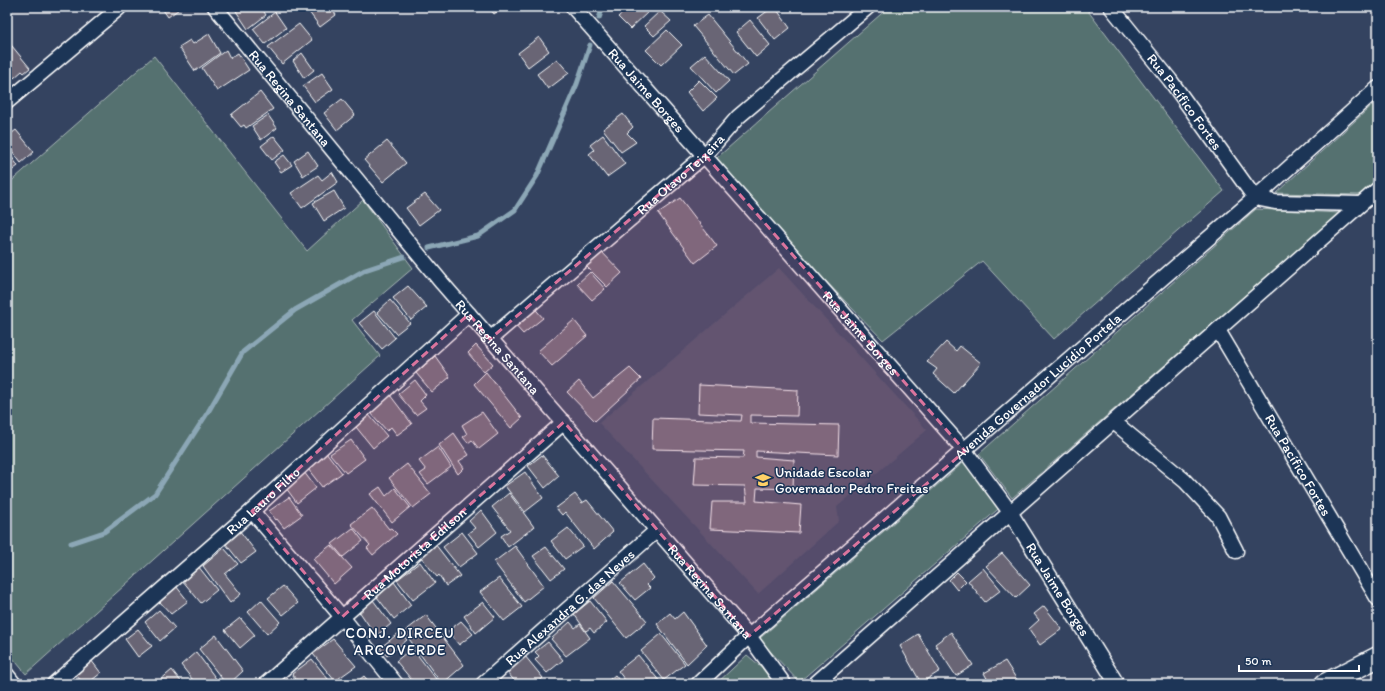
<svg xmlns="http://www.w3.org/2000/svg" width="1385" height="691" font-family="Itim,sans-serif">
  <rect width="100%" height="100%" fill="#344360"/>
  <filter id="ink" filterUnits="userSpaceOnUse"><feTurbulence type="fractalNoise" baseFrequency=".025" numOctaves="2"/><feDisplacementMap in="SourceGraphic" scale="8" xChannelSelector="R" yChannelSelector="G"/><feConvolveMatrix kernelMatrix="1 2 1 2 8 2 1 2 1" color-interpolation-filters="sRGB"/></filter>
  <g filter="url(#ink)">
    <path fill="#444d66" d="M779 268 927 430 837 507 839 521 758 594 599 423Z"/>
    <g fill="#54716f" stroke="#aab8b7">
      <path d="M889 7H1085L1224 191 1054 339 982 261 883 340 711 163Z"/>
      <path d="M154 56 307 251 363 200 413 268 352 320 380 356 26 674 7 651V185Z"/>
      <path d="M1378 100V179L1360 195 1276 193Z"/>
      <path d="M1256 209 1340 213 1012 498 979 454Z"/>
      <path d="M964 462 1004 504 799 682 759 639Z"/>
      <path d="M747 655 782 684H716Z"/>
    </g>
    <g fill="none" stroke-linecap="round" stroke-linejoin="round">
      <g stroke="#8ca7b6" stroke-width="5">
        <path d="M599 18 603 7"/>
        <path d="M429 248 478 236 515 210 537 176 577 84 590 45"/>
        <path d="M71 543 104 532 155 494 208 412 243 352 295 310 365 270 404 257"/>
      </g>
    </g>
    <g fill="#696575" stroke="#fff">
      <path d="M161 7H182L168 17Z"/>
      <path d="M242 7H261L266 15 248 29 236 11Z"/>
      <path d="M316 7H336L332 9 336 15 320 27 309 12Z"/>
      <path d="M489 7H503L494 14Z"/>
      <path d="M629 7H643L648 12 630 29 618 17Z"/>
      <path d="M773 7H775L790 28 775 40 758 18Z"/>
      <path d="M660 11 671 21 654 36 644 26Z"/>
      <path d="M275 12 286 28 265 44 253 29Z"/>
      <path d="M708 15 748 64 734 75 693 26Z"/>
      <path d="M750 20 770 45 756 57 736 32Z"/>
      <path d="M299 24 312 40 282 64 268 47Z"/>
      <path d="M667 30 682 45 661 65 646 50Z"/>
      <path d="M209 34 220 53 195 71 179 47 190 40 193 44Z"/>
      <path d="M539 37 549 51 528 67 518 53Z"/>
      <path d="M7 40 30 68 24 73 22 71 14 78 7 70Z"/>
      <path d="M226 50 230 58 238 53 249 70 217 91 202 68Z"/>
      <path d="M302 53 314 70 304 78 293 61Z"/>
      <path d="M705 54 729 81 716 93 691 66Z"/>
      <path d="M557 59 569 73 548 89 537 74Z"/>
      <path d="M322 73 333 89 315 102 303 86Z"/>
      <path d="M699 80 717 98 703 111 687 92Z"/>
      <path d="M260 92 273 109 246 128 244 125 241 127 231 115Z"/>
      <path d="M342 99 355 115 337 130 324 113Z"/>
      <path d="M623 114 633 127 627 133 636 142 621 152 603 129Z"/>
      <path d="M268 115 277 128 261 140 252 126Z"/>
      <path d="M16 130 34 152 21 163 7 144V137Z"/>
      <path d="M603 135 625 164 607 177 589 154 594 150 590 145Z"/>
      <path d="M274 136 285 150 272 160 261 146Z"/>
      <path d="M387 141 406 163 383 182 364 160Z"/>
      <path d="M7 150 18 166 7 174Z"/>
      <path d="M308 151 318 166 303 176 294 161Z"/>
      <path d="M284 155 292 165 281 172 274 162Z"/>
      <path d="M332 172 338 182 302 208 291 193 318 175 322 180Z"/>
      <path d="M334 191 344 208 324 221 313 203Z"/>
      <path d="M425 194 439 210 419 225 406 208Z"/>
      <path d="M680 198 717 246 695 263 658 213Z"/>
      <path d="M600 250 622 273 607 287 584 264Z"/>
      <path d="M590 272 605 289 592 300 577 284Z"/>
      <path d="M408 286 427 307 411 320 393 298Z"/>
      <path d="M390 300 410 323 396 334 377 312Z"/>
      <path d="M532 305 543 318 523 334 512 322Z"/>
      <path d="M374 311 395 338 382 349 359 323Z"/>
      <path d="M574 320 587 336 552 366 538 351Z"/>
      <path d="M946 342 956 351 960 346 981 363 954 393 933 374 937 369 927 362Z"/>
      <path d="M476 345 493 364 484 372 468 353Z"/>
      <path d="M435 356 450 377 432 392 416 373Z"/>
      <path d="M630 368 641 379 595 421 567 392 579 381 593 398Z"/>
      <path d="M486 372 522 418 511 428 474 384Z"/>
      <path d="M415 380 426 395 420 401 426 408 416 415 398 394Z"/>
      <path d="M699 385 798 390 797 416 750 415V423L839 425 838 455 756 451V457L794 460 793 489 757 488 756 501 801 505 799 533 710 529 712 502H747L745 486 694 485 696 457 743 458 744 451 652 449 653 418 741 421 742 415 698 413Z"/>
      <path d="M390 395 412 424 397 435 391 427 387 431 370 412Z"/>
      <path d="M482 412 498 434 479 449 472 440 468 443 463 437 467 434 462 425Z"/>
      <path d="M369 415 387 436 373 448 356 427Z"/>
      <path d="M454 433 469 455 459 461 464 468 458 474 439 445Z"/>
      <path d="M351 440 365 459 346 473 330 454Z"/>
      <path d="M438 447 451 467 428 484 420 474 426 470 419 461Z"/>
      <path d="M326 452 342 473 322 487 308 469Z"/>
      <path d="M542 455 559 476 545 488 528 466Z"/>
      <path d="M407 464 431 494 413 508 389 478Z"/>
      <path d="M304 472 316 488 297 503 286 488Z"/>
      <path d="M525 472 543 498 525 512 505 486Z"/>
      <path d="M380 487 386 496 395 488 410 507 392 522 370 494Z"/>
      <path d="M509 493 534 527 508 547 501 536 510 530 492 507Z"/>
      <path d="M575 494 582 503 587 500 613 532 594 549 565 512 562 515 556 508Z"/>
      <path d="M289 497 302 515 284 528 277 519 276 520 269 511Z"/>
      <path d="M372 508 389 529 391 528 397 534 373 555 367 548 370 545 351 524Z"/>
      <path d="M481 510 497 532 479 547 468 533 475 528 469 521Z"/>
      <path d="M353 528 363 541 343 557 332 544Z"/>
      <path d="M568 528 583 546 565 559 551 541Z"/>
      <path d="M239 530 256 552 241 563 225 543Z"/>
      <path d="M462 532 478 553 459 567 443 547Z"/>
      <path d="M435 544 460 576 446 586 439 575 437 577 421 557Z"/>
      <path d="M331 545 352 568 334 584 313 559Z"/>
      <path d="M515 546 544 586 524 602 494 562Z"/>
      <path d="M546 547 564 569 551 579 533 556Z"/>
      <path d="M224 548 238 564 225 574 241 594 230 603 203 566Z"/>
      <path d="M1002 553 1030 585 1016 598 986 566Z"/>
      <path d="M420 562 435 583 413 600 397 580Z"/>
      <path d="M643 564 654 578 647 585 650 588 635 600 620 583Z"/>
      <path d="M198 566 217 590 201 603 182 580Z"/>
      <path d="M983 568 1001 590 985 602 968 581Z"/>
      <path d="M957 572 966 581 957 590 949 580Z"/>
      <path d="M499 578 522 607 504 621 480 592Z"/>
      <path d="M613 581 647 621 626 638 594 598Z"/>
      <path d="M394 582 411 605 394 619 377 597Z"/>
      <path d="M176 586 188 601 171 614 159 601Z"/>
      <path d="M283 586 298 603 283 615 268 598Z"/>
      <path d="M261 600 280 622 267 634 248 612Z"/>
      <path d="M373 600 391 624 376 636 359 611Z"/>
      <path d="M590 601 607 622 594 633 590 628 586 631 574 614Z"/>
      <path d="M483 602 495 617 476 633 464 616Z"/>
      <path d="M1044 606 1062 629 1040 645 1029 629 1039 620 1034 614Z"/>
      <path d="M159 610 175 628 160 641 145 622Z"/>
      <path d="M683 612 707 645 687 664 657 624 670 613 675 619Z"/>
      <path d="M426 615 464 665 442 684 404 632Z"/>
      <path d="M240 618 255 635 240 648 225 630Z"/>
      <path d="M461 621 473 634 459 645 448 631Z"/>
      <path d="M570 622 575 628 580 624 590 638 566 656 551 639Z"/>
      <path d="M138 629 152 646 138 657 125 639Z"/>
      <path d="M400 632 407 640 387 656 380 648Z"/>
      <path d="M951 632 973 665 956 676 935 644Z"/>
      <path d="M661 634 685 664 664 680 641 651Z"/>
      <path d="M918 634 940 671 921 683 900 646Z"/>
      <path d="M216 635 243 671 229 684H226L199 649Z"/>
      <path d="M333 639 356 666 335 681 313 654Z"/>
      <path d="M548 642 563 660 547 673 535 660 539 656 535 652Z"/>
      <path d="M412 648 440 684H415L396 661Z"/>
      <path d="M196 652 220 684H196L181 665Z"/>
      <path d="M638 655 661 683 660 684H628L618 671Z"/>
      <path d="M525 656 543 678 536 684H517L507 672Z"/>
      <path d="M312 659 332 684H300L292 674Z"/>
      <path d="M91 660 101 673 87 684H84L75 674Z"/>
      <path d="M1005 661 1019 683 1016 684H990L984 673Z"/>
      <path d="M172 670 183 684H161L159 681Z"/>
      <path d="M615 675 622 684H604Z"/>
      <path d="M364 676 371 684H354Z"/>
      <path d="M289 678 295 684H282Z"/>
    </g>
    <g fill="none" stroke-linecap="round" stroke-linejoin="round">
      <defs>
        <g id="street">
          <path id="s1" d="M215 7 442 283 749 636 784 684"/>
          <path id="s2" d="M573 7 965 451 1010 512 1117 684"/>
          <path id="s3" d="M1111 7 1170 80 1255 198 1275 202 1360 204"/>
          <path d="M7 102 119 8"/>
          <path id="s4" d="M1218 330 1378 599"/>
          <path id="s5" d="M490 339 705 155 738 117 868 7"/>
          <path d="M1114 422 1185 481 1218 516 1236 551"/>
          <path d="M252 511 342 617 396 684"/>
          <path d="M7 675 14 684"/>
          <path id="s6" d="M54 684 252 511 469 314"/>
          <path id="s7" d="M266 684 564 422"/>
          <path id="s8" d="M483 684 657 530"/>
          <path id="s9" d="M698 684 749 636 1255 198 1378 88"/>
          <path d="M815 684 1378 189"/>
        </g>
        <path id="secondary" d="M1325 684 1378 657"/>
      </defs>
      <use href="#street" stroke="#fff" stroke-width="17"/>
      <use href="#secondary" stroke="#fff" stroke-width="23"/>
      <use href="#street" stroke="#1d3557" stroke-width="14"/>
      <use href="#secondary" stroke="#1d3557" stroke-width="20"/>
    </g>
  </g>
  <path fill="#da749d" fill-opacity="0.2" stroke="#da749d" stroke-width="3" stroke-dasharray="8 5" stroke-linejoin="round" d="M705 155 965 451 749 636 564 422 342 617 252 511 469 314 490 339Z"/>
  <defs>
    <symbol id="school-bare" viewBox="-9 -9 18 18"><path d="M0-5L7-2L0 1L-7-2ZM-4 1L0 2.5L4 1V4Q0 6-4 4Z" fill="#ffd166" stroke="#1d3557" stroke-width="2.5" paint-order="stroke"/></symbol>
  </defs>
  <g fill-rule="evenodd">
    <use href="#school-bare" x="752" y="469" width="22" height="22"/>
  </g>
  <g text-anchor="middle" dominant-baseline="central" stroke-width="3" stroke-linejoin="round" paint-order="stroke">
    <g font-size="14" fill="#fff" stroke="#1d3557">
      <text stroke="none"><textPath href="#s2" startOffset="111">Rua Jaime Borges</textPath></text>
      <text stroke="none"><textPath href="#s1" startOffset="118">Rua Regina Santana</textPath></text>
      <text stroke="none"><textPath href="#s3" startOffset="120">Rua Pacífico Fortes</textPath></text>
      <text stroke="none"><textPath href="#s5" startOffset="252">Rua Olavo Teixeira</textPath></text>
      <text stroke="none"><textPath href="#s2" startOffset="435">Rua Jaime Borges</textPath></text>
      <text stroke="none"><textPath href="#s1" startOffset="442">Rua Regina Santana</textPath></text>
      <text stroke="none"><textPath href="#s9" startOffset="452">Avenida Governador Lucídio Portela</textPath></text>
      <text stroke="none"><textPath href="#s4" startOffset="157">Rua Pacífico Fortes</textPath></text>
      <text stroke="none"><textPath href="#s6" startOffset="278">Rua Lauro Filho</textPath></text>
      <text stroke="none"><textPath href="#s7" startOffset="198">Rua Motorista Edilson</textPath></text>
      <text stroke="none"><textPath href="#s2" startOffset="759">Rua Jaime Borges</textPath></text>
      <text stroke="none"><textPath href="#s1" startOffset="766">Rua Regina Santana</textPath></text>
      <text stroke="none"><textPath href="#s8" startOffset="116">Rua Alexandra G. das Neves</textPath></text>
    </g>
    <g font-size="14" fill="#fff" stroke="#1d3557" text-anchor="start">
      <text x="775" y="472">Unidade Escolar<tspan x="775" dy="16">Governador Pedro Freitas</tspan></text>
    </g>
    <g font-size="15" letter-spacing="1" fill="#fff" stroke="#1d3557">
      <text x="400" y="633">CONJ. DIRCEU<tspan x="400" dy="17">ARCOVERDE</tspan></text>
    </g>
  </g>
  <rect width="1385" height="691" fill="none" stroke="#1d3557" stroke-width="24"/>
  <rect x="12" y="12" width="1361" height="667" fill="none" stroke="#fff" stroke-width="1.5" filter="url(#ink)"/>
  <path d="M1239 665v6h120v-6" fill="none" stroke="#ffffff" stroke-width="2"/>
  <text x="1245" y="665" font-size="12" fill="#ffffff" stroke="#1d3557" stroke-width="3" paint-order="stroke">50 m</text>
</svg>
